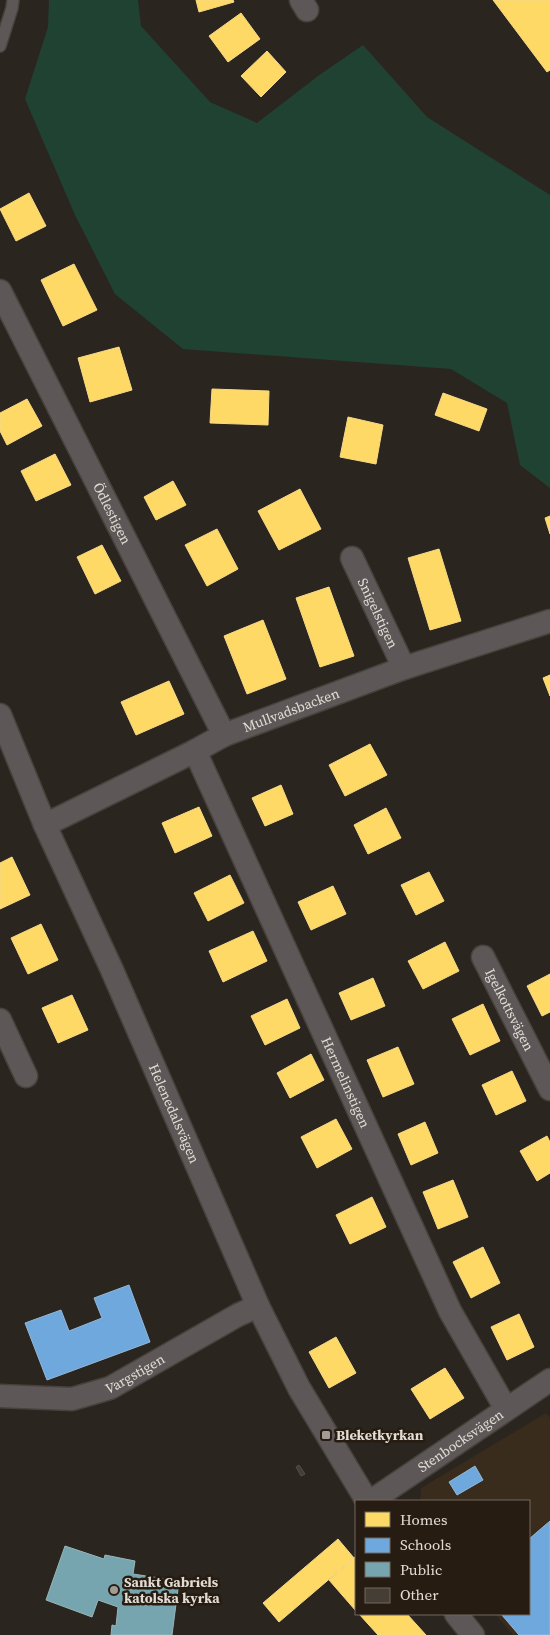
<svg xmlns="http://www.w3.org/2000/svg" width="550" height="1635" font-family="'Source Serif 4',serif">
  <rect width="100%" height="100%" fill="#2b251f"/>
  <path fill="#392c1c" d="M546 1413 550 1418V1635H513L495 1614H529V1501H420L421 1488Z"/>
  <path fill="#204232" d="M49 0H138L141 26 210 102 257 123 318 76 363 45 427 117 550 195V488L520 465 507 403 451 369 183 349 115 294 75 215 25 99 48 27Z"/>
  <g fill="#ffd966" stroke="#f7da87">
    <path d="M196 0H233L234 2 199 12Z"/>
    <path d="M493 0H550V70L547 72Z"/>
    <path d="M241 13 260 39 228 62 209 36Z"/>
    <path d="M267 51 286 72 261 97 241 76Z"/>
    <path d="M29 193 46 226 16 241 0 209Z"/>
    <path d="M74 264 97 310 63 326 41 280Z"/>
    <path d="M119 347 132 390 90 402 78 358Z"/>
    <path d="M212 389 269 391 268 425 210 423Z"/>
    <path d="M443 393 487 409 479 431 435 415Z"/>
    <path d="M27 399 42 426 7 445 0 431V413Z"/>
    <path d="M348 417 383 425 376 464 340 457Z"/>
    <path d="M55 454 71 485 36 501 21 471Z"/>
    <path d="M173 481 186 505 156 520 144 497Z"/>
    <path d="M300 489 321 529 279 550 258 511Z"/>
    <path d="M550 516V534L545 518Z"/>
    <path d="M217 529 238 569 207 586 185 545Z"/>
    <path d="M102 545 121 581 95 594 77 557Z"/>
    <path d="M439 549 461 621 430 630 408 558Z"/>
    <path d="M329 587 354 656 320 667 296 598Z"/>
    <path d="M263 620 286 679 247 694 224 636Z"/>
    <path d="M550 675V696L543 678Z"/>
    <path d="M169 681 184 714 136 735 121 702Z"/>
    <path d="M370 744 387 775 345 796 329 765Z"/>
    <path d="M281 785 293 814 265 826 252 798Z"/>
    <path d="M199 807 212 836 175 853 162 823Z"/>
    <path d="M386 808 401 838 368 854 354 825Z"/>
    <path d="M12 857 30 895 0 909V863Z"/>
    <path d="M429 872 444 901 416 915 401 885Z"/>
    <path d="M230 875 244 903 208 921 194 893Z"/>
    <path d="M333 886 346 914 311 930 298 902Z"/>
    <path d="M41 924 58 960 28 974 11 938Z"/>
    <path d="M253 931 267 961 223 982 209 951Z"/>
    <path d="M445 942 459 971 423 989 408 961Z"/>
    <path d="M550 974V1012L542 1016 527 986Z"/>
    <path d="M373 978 385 1006 351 1020 339 993Z"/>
    <path d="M72 995 88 1030 58 1043 42 1008Z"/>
    <path d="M287 999 300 1028 265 1045 251 1016Z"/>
    <path d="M483 1004 500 1041 470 1055 452 1019Z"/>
    <path d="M398 1047 414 1084 383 1097 367 1060Z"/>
    <path d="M311 1054 324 1080 290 1098 277 1073Z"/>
    <path d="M512 1071 526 1101 496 1115 482 1085Z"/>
    <path d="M336 1119 352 1149 317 1168 301 1137Z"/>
    <path d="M425 1122 438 1153 411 1165 398 1134Z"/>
    <path d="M547 1136 550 1142V1173L537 1181 520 1151Z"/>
    <path d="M453 1180 468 1217 438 1229 423 1192Z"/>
    <path d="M372 1197 386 1227 350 1244 336 1215Z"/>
    <path d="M483 1247 500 1283 471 1298 453 1262Z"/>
    <path d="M519 1314 534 1347 507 1360 491 1327Z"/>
    <path d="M336 1337 356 1373 329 1388 309 1352Z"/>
    <path d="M445 1368 464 1398 430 1419 411 1389Z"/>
    <path d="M338 1539 354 1558 279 1622 263 1603Z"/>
    <path d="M356 1556V1611L329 1580Z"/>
    <path d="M359 1614H407L426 1635H378Z"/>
  </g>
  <g fill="#6fa8dc" stroke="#92b8da">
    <path d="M129 1285 150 1342 47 1380 25 1323 61 1310 69 1331 102 1318 94 1298Z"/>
    <path d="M475 1466 483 1480 457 1495 449 1482Z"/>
    <path d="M550 1521V1635H519L501 1614H529V1539Z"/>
  </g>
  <path fill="#76a5af" stroke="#97b6ba" d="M65 1546 104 1559 105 1555 135 1561 133 1574 179 1581 172 1635H111L112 1625 116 1626 118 1607 98 1600 92 1617 46 1600Z"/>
  <path fill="#453e34" stroke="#544f48" d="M299 1465 305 1474 301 1476 296 1467Z"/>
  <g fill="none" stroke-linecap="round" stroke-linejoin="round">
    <defs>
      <path id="service" d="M0 46 12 8 13 0"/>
      <g id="minor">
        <path d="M301 0 307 10"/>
        <path id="s1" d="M0 291 224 735"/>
        <path id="s2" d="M352 558 404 668"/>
        <path id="s3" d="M0 715 45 825 112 970 258 1306 299 1388 367 1501"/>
        <path id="s4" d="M195 751 450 1311 506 1409"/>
        <path id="s5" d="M45 825 195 751 224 735 404 668 550 621"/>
        <path id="s6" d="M483 957 550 1089"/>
        <path d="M0 1020 26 1076"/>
        <path id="s7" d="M0 1396 72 1399 110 1388 238 1315 258 1306"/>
        <path id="s8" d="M371 1501 550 1380"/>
        <path d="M456 1614 473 1635"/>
      </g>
    </defs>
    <use href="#service" stroke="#48423d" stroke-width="14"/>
    <use href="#minor" stroke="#48423d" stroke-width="25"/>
    <use href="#service" stroke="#5e5758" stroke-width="11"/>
    <use href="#minor" stroke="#5e5758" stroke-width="22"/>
  </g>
  <g fill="#a39c95" stroke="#261c11" stroke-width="2">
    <rect x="321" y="1430" width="10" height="10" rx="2.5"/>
    <circle cx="114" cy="1590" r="5"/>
  </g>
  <g text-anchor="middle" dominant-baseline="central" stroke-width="5" stroke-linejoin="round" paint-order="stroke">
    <g font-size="14" fill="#e3dcd4" stroke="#261c11">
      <text stroke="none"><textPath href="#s1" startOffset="249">Ödlestigen</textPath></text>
      <text stroke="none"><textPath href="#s2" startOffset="61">Snigelstigen</textPath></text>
      <text stroke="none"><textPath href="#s5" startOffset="272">Mullvadsbacken</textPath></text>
      <text stroke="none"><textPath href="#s6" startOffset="59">Igelkottsvägen</textPath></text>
      <text stroke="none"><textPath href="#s4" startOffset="364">Hermelinstigen</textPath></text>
      <text stroke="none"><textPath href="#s3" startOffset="435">Helenedalsvägen</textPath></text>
      <text stroke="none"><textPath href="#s7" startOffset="140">Vargstigen</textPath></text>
      <text stroke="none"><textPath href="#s8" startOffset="108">Stenbocksvägen</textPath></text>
    </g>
    <g font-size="14" font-weight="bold" fill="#e3dcd4" stroke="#261c11" text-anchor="start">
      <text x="336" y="1435">Bleketkyrkan</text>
      <text x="124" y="1582">Sankt Gabriels<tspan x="124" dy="16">katolska kyrka</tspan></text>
    </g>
  </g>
  <rect x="355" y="1500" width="175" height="115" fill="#261c11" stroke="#72695f"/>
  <rect x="365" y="1512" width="25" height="15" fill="#ffd966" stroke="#72695f"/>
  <text x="400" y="1525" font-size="15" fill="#e3dcd4">Homes</text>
  <rect x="365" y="1538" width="25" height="15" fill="#6fa8dc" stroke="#72695f"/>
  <text x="400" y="1550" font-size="15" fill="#e3dcd4">Schools</text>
  <rect x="365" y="1562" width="25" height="15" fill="#76a5af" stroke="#72695f"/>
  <text x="400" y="1575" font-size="15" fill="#e3dcd4">Public</text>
  <rect x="365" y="1588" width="25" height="15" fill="#453e34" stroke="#72695f"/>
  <text x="400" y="1600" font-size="15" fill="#e3dcd4">Other</text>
</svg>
